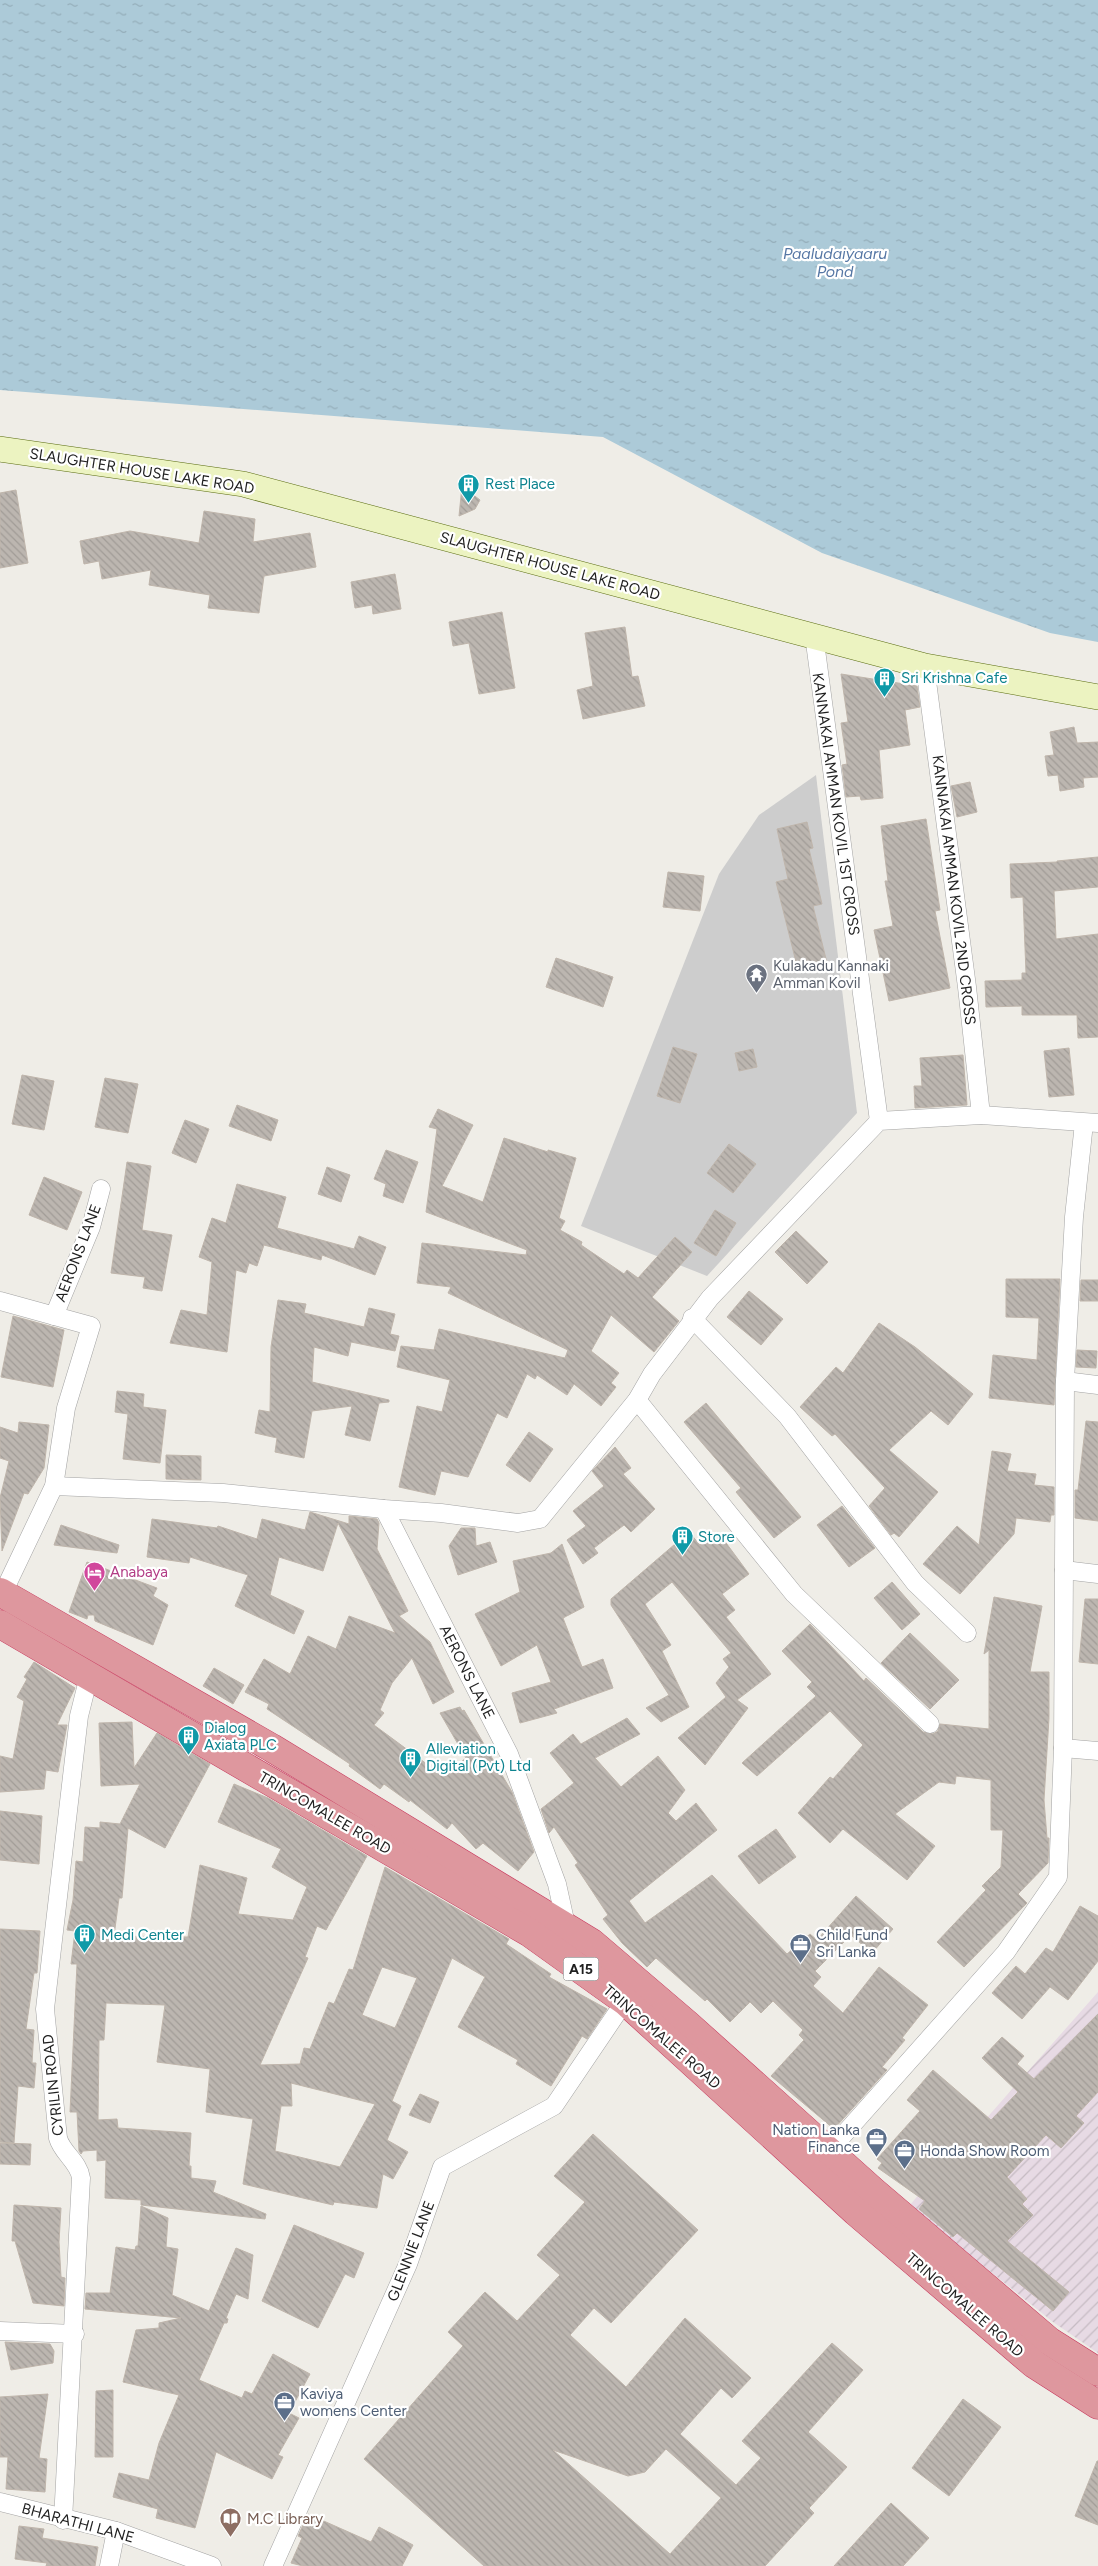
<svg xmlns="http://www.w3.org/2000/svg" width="1098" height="2566" font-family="Figtree,sans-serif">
  <defs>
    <pattern id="industrial-furrows" width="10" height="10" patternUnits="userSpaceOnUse" patternTransform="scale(1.25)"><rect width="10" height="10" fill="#e7dae4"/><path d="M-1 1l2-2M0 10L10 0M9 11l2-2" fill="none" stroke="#c6bbc3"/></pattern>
    <pattern id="water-ripples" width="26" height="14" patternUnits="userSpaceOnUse" patternTransform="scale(1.25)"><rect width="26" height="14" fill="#accad8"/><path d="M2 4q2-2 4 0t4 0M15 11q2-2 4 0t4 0" fill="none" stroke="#94adb9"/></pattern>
    <pattern id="building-back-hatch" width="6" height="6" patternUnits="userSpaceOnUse" patternTransform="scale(1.25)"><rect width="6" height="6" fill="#bcb6b0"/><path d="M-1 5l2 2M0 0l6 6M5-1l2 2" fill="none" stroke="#a19c97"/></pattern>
  </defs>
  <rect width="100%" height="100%" fill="#efede7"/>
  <path fill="url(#industrial-furrows)" d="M1098 1992V2353L1053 2322 909 2206Z"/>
  <path fill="#cdcdcd" d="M816 775 857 1113 707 1276 581 1226 719 874 759 815Z"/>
  <path fill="url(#water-ripples)" d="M0 0H1098V642L1050 633 822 553 603 437 0 390Z"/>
  <g fill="url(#building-back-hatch)" stroke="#bfb5ab" fill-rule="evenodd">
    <path d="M462 486 480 500 475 509 459 516Z"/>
    <path d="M16 490 28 563 0 568V493Z"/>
    <path d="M204 511 255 519 253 542 310 533 316 567 264 576 259 613 208 608 210 595 149 585 151 570 102 579 99 561 84 564 80 541 130 531 199 543Z"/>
    <path d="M395 574 401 609 373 614 372 605 355 608 351 582Z"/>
    <path d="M502 612 515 688 479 694 469 643 453 646 449 622Z"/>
    <path d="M625 627 632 677 638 676 645 706 583 719 577 690 593 686 585 633Z"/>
    <path d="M841 674 917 686 920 707 905 710 910 745 879 750 883 798 861 800 860 796 846 797 842 765 847 764 841 723 848 722Z"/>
    <path d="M1074 727 1077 743 1098 742V777L1083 778 1084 787 1060 791 1058 775 1048 776 1045 756 1054 755 1050 732Z"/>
    <path d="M970 782 977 812 957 817 951 786Z"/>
    <path d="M926 819 940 910 935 911 950 988 889 1001 874 930 893 926 885 881H888L881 826Z"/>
    <path d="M807 822 813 848 809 849 822 904 813 906 827 963 798 970 776 882 788 879 777 829Z"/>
    <path d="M1098 857V887L1054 891 1056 939 1098 934V1037L1078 1038 1077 1015H1022V1006L986 1007 985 981 1022 980V973H1026L1023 897 1011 898 1010 864 1057 862V861Z"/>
    <path d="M668 872 704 876 700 911 663 907Z"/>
    <path d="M556 958 613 977 603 1007 546 987Z"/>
    <path d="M673 1047 697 1054 680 1103 657 1096Z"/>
    <path d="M1069 1048 1074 1095 1049 1097 1044 1051Z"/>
    <path d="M753 1049 757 1067 739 1071 735 1053Z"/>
    <path d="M963 1055 967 1105 915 1108 914 1086H922L920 1058Z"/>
    <path d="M22 1075 54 1081 44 1130 12 1124Z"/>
    <path d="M105 1078 138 1084 128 1133 95 1127Z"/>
    <path d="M237 1105 278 1120 271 1141 229 1126Z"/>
    <path d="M438 1109 473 1125 442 1186 483 1202 504 1138 548 1152V1150L576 1158 559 1218 565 1221 560 1230 582 1242 581 1245 624 1274 627 1270 638 1278 675 1237 692 1252 652 1297 679 1321 654 1352 611 1315 591 1351 619 1373 611 1383 616 1387 601 1406 574 1384 567 1395 537 1375 535 1379 527 1374 507 1418 497 1413 468 1477 441 1471 435 1495 399 1487 417 1406 442 1412 450 1380 397 1367 401 1346 434 1350 439 1329 565 1358 568 1350 448 1293 451 1287 417 1283 422 1243 526 1255 527 1250 426 1212 437 1129 429 1127Z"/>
    <path d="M185 1120 209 1129 196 1163 172 1153Z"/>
    <path d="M729 1144 756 1164 733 1193 707 1173Z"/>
    <path d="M386 1150 418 1162 403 1203 383 1196 386 1184 374 1179Z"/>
    <path d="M127 1162 151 1166 142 1230 172 1235 162 1291 143 1288 145 1277 111 1273Z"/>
    <path d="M327 1167 350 1175 341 1202 318 1194Z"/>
    <path d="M44 1177 82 1192 67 1230 29 1215Z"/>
    <path d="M237 1184 286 1197 277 1228 354 1249 359 1236 386 1247 375 1275 322 1255 321 1260 264 1245 257 1266 249 1263 246 1273 236 1270 227 1352 170 1343 181 1310 207 1315 212 1262 199 1257 212 1218 226 1223Z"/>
    <path d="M715 1210 736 1223 716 1256 694 1243Z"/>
    <path d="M796 1231 828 1262 807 1284 775 1252Z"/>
    <path d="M1006 1279H1060L1054 1405 989 1398 993 1355 1037 1360 1039 1318 1006 1317Z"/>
    <path d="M1081 1280H1098V1301H1080Z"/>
    <path d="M749 1291 783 1319 761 1345 727 1317Z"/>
    <path d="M278 1300 306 1304 304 1313 364 1327 369 1308 395 1314 390 1334 399 1336 395 1351 351 1342 348 1356 314 1347 312 1382 389 1400V1402L379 1403 370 1441 345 1435 352 1406 312 1411 304 1458 275 1452 277 1438 255 1433 259 1410 270 1412 271 1347Z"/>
    <path d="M13 1316 64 1330 53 1387 1 1377Z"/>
    <path d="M879 1323 915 1347 973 1394 948 1425 931 1411 889 1450 938 1492 899 1537 894 1533 891 1535 869 1506 885 1488 835 1434 832 1436 800 1407 836 1367 843 1373Z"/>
    <path d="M1077 1350 1097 1351 1096 1368 1076 1367Z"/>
    <path d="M117 1391 144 1394 143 1407 166 1410 160 1463 123 1459 128 1414 115 1412Z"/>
    <path d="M706 1403 801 1517 774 1538 736 1492 741 1488 684 1422Z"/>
    <path d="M1086 1421 1098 1422V1521L1075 1518V1490H1078Z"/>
    <path d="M19 1422 49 1425 44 1468 28 1494 24 1493 2 1551 0 1498 9 1461 0 1458V1427L18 1433Z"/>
    <path d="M529 1432 553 1449 530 1482 506 1465Z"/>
    <path d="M615 1447 631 1468 623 1474 655 1509 631 1532 624 1525 594 1548 598 1553 583 1564 567 1540 586 1526 573 1511 604 1486 592 1471Z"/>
    <path d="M992 1451 1011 1454 1007 1471 1036 1474 1034 1485 1054 1487V1515H1051L1050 1522 1016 1518 1014 1534 960 1594 923 1564 957 1526 979 1545Z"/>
    <path d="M166 1455 201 1456V1480L166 1479Z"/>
    <path d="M842 1506 875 1548 849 1567 817 1525Z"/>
    <path d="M310 1512 349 1524V1516L377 1519 379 1523 377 1549 408 1611 399 1616 430 1642 454 1692 433 1704 412 1658 392 1683 380 1710 384 1713 374 1725 443 1776 466 1758 440 1713 460 1707 462 1711 464 1710 512 1792 534 1852 518 1871 483 1843 476 1849 452 1823 447 1829 410 1800 409 1802 384 1784 380 1789 349 1766 350 1764 267 1709 269 1704 245 1692 264 1659 290 1674 308 1636 336 1649 349 1616 395 1633 338 1523 323 1571 279 1557 270 1595 304 1611 294 1634 235 1606 248 1575 190 1557 189 1563 147 1557 152 1519 217 1528 218 1526 257 1539 262 1519 305 1530Z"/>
    <path d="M61 1525 119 1545 117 1553 54 1545Z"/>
    <path d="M461 1528H475L476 1546 490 1542 497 1562 458 1575 449 1546Z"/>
    <path d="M689 1532 700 1545 718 1532 749 1574 722 1594 735 1610 726 1617 771 1674 737 1700 748 1708 705 1765 678 1738 726 1697 716 1683 729 1667 723 1659 731 1653 672 1582 645 1604 671 1645 662 1651 689 1707 661 1722 646 1708 669 1695 611 1605V1599Z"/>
    <path d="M562 1544 584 1607 563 1618 582 1667 603 1659 613 1688 554 1709 557 1713 520 1723 512 1693 551 1682 537 1645 501 1666 475 1614 520 1592 513 1561 551 1553Z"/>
    <path d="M87 1562 157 1588 153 1596 168 1605 153 1645 95 1621 94 1615H88L87 1619 69 1612Z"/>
    <path d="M892 1582 920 1614 902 1630 874 1598Z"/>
    <path d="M994 1597 1042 1606 1030 1672H1049V1718L1044 1800 1047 1838H1049L1048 1863 1018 1894 1027 1903 964 1967 937 1942 986 1890 982 1886 1001 1867 1003 1830H991V1780L956 1776 955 1784 939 1782 895 1814 935 1846 907 1880 843 1829 830 1843 798 1813 830 1777 833 1779 863 1745 830 1711 757 1776 742 1763 816 1696 807 1687 812 1682 782 1651 810 1624 864 1681 866 1678 923 1732 933 1734 938 1731 940 1724 989 1729V1650L984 1654Z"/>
    <path d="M1085 1599H1098V1664L1079 1662Z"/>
    <path d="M910 1633 959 1680 930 1709 881 1663Z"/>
    <path d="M34 1662 75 1688 57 1725H67L58 1772 46 1770 44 1789 0 1792V1756L13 1759 24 1701 17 1697 27 1679 24 1677Z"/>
    <path d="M214 1668 244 1685 233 1704 203 1686Z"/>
    <path d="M627 1718 640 1734 595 1758 621 1787 658 1756 685 1790 668 1813 676 1821 696 1803 717 1830 629 1901 645 1923 712 1875 787 1954 810 1934 817 1940 856 1896 893 1929 872 1953 851 1935 815 1971 821 1977 813 1986 843 2013 879 1967 928 2005 902 2038 905 2040 882 2067 887 2070 834 2129 771 2076 804 2040 799 2035 803 2030 773 2001 761 2013 750 2002 730 2022 707 1999 705 2001 656 1958 647 1967 622 1943 603 1919 608 1915 575 1865 578 1863 554 1827 549 1833 541 1809 574 1783 550 1753 573 1734 581 1744Z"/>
    <path d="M132 1722 134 1768 157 1733 210 1764 165 1848 128 1828 122 1898H119L114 1936 188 1937 200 1865 247 1878 238 1914 293 1920 307 1887 272 1867 281 1849 218 1822 234 1784 268 1798 367 1856 326 1930 317 1926 305 1957 308 1958 260 2065 300 2064 304 2048 310 2049 329 2002 334 2004 349 1969 353 1970 385 1867 509 1939 506 1944 551 1974 549 1977 607 2009 587 2039 582 2036 551 2086 516 2064 518 2060 458 2027 485 1977 452 1958 392 2101 401 2106 387 2140 408 2152 393 2179 383 2174 377 2208 334 2202 333 2205 243 2184 253 2119 206 2112 210 2069 157 2062 165 2005 106 2003 104 2040H99L98 2120 117 2119 118 2128 191 2133 189 2166H191V2178L216 2181 213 2192 266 2214 265 2219 141 2205V2200L105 2198 106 2160 97 2161V2150L83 2151 81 2154 79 2151 77 2112H70L77 1964H71L75 1931 67 1930 73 1900 76 1861 83 1862 85 1827 100 1828V1822L120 1824 140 1784 101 1786 99 1723ZM382 1967 417 1978 395 2028 362 2015ZM291 2083 375 2104 340 2167 275 2151 281 2106H292Z"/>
    <path d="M0 1811 42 1816 39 1864 0 1860Z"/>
    <path d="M776 1829 796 1857 759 1884 738 1856Z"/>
    <path d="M1080 1906 1098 1916V1961L1068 2000 1050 1987 1022 2019 992 1993 1016 1966 1025 1974 1046 1948 1053 1952Z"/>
    <path d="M0 1929 40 1931 37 1973H34L26 2029 34 2030 32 2063H36L34 2088 18 2086 14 2143 0 2142Z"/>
    <path d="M1098 2014V2092L1076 2116 1084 2123 1061 2148 1046 2135 1007 2177 1027 2199 1022 2204 1033 2215 1007 2241 1069 2292 1053 2311 957 2233 953 2237 919 2209 925 2201 878 2168 882 2163 877 2159 920 2111 907 2100 933 2070 991 2120 1018 2092 982 2058 1002 2037 1024 2056 1017 2064 1034 2079Z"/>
    <path d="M420 2094 439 2102 430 2123 409 2115Z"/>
    <path d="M593 2134 698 2230 611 2323 594 2308 570 2335 626 2387 685 2318 751 2378 732 2398 721 2388 680 2434 736 2485 761 2458 742 2441 832 2343 863 2370 808 2432 847 2467 809 2508 814 2513 765 2566H484L364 2459 463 2346 448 2332 485 2292 517 2321 560 2275 537 2255 585 2202 554 2176ZM666 2449 721 2498 670 2554 553 2450 628 2476 645 2472Z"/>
    <path d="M0 2143 31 2144 30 2165 0 2164Z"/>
    <path d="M14 2205 61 2208 59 2242 61 2277 65 2278 64 2306 33 2303 15 2241H12Z"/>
    <path d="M141 2206 168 2218 166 2247 178 2249 172 2295 209 2311 236 2248 253 2255 248 2299 236 2294 226 2318 228 2319 227 2323H224L199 2380 242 2398 245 2391 252 2394 273 2354 310 2374 289 2413 299 2418 278 2455 283 2457 272 2479 216 2452 195 2528 156 2518 158 2509 113 2497 119 2473 149 2480 159 2443 179 2395 123 2382 136 2330 159 2328V2323L181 2318 85 2309 86 2293H110L116 2247 135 2250 136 2246H138Z"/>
    <path d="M294 2225 364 2253 354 2278 345 2274 318 2328 262 2301Z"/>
    <path d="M5 2342 50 2344 54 2351 53 2363 11 2370Z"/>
    <path d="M113 2390V2457H95L96 2391Z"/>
    <path d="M48 2394 39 2458 47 2459 45 2492 6 2489 8 2457H0V2397Z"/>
    <path d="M963 2399 1001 2427 949 2496 912 2468Z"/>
    <path d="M1097 2461H1098V2525L1075 2516Z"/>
    <path d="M891 2503 929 2538 903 2566H834Z"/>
    <path d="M308 2514 371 2542 379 2527 413 2545 402 2566H303L291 2563 302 2538 298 2536Z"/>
    <path d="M19 2526 44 2529 42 2538 98 2547 95 2566H46L47 2563 15 2559Z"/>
  </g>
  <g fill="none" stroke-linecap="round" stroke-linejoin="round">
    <defs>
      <g id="street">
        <path d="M814 635 879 1121"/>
        <path d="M925 666 967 987 981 1115"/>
        <path d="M0 1301 91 1326 66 1408 54 1486 3 1593"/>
        <path d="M54 1316 91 1227 101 1189"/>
        <path d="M692 1318 787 1416 915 1583 967 1633"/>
        <path d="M1065 1381 1098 1385"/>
        <path d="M637 1400 794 1594 930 1724"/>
        <path d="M54 1486 223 1493 384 1509 441 1513 518 1523 540 1519 637 1400 652 1374 710 1298 879 1121 981 1115 1098 1123"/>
        <path d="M384 1509 509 1754 557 1884 566 1925"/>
        <path d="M1064 1570 1098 1574"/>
        <path d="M1063 1748 1098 1751"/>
        <path d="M829 2151 1006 1952 1058 1877 1063 1748 1065 1381 1074 1217 1084 1123"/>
        <path d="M0 2331 75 2334"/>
        <path d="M0 2502 116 2531 212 2566"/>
        <path d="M63 2520 81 2178C79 2162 62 2153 58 2138L45 2009 79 1716 89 1676"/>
        <path d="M109 2566 116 2531"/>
        <path d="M273 2566 408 2264 442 2167 554 2106 625 2001"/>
      </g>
      <path id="secondary" d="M0 449 243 484 925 666 1098 697"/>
      <g id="highway">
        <path d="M0 1592 272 1748 592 1943 688 2025 873 2191 1049 2341 1098 2372"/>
        <path d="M0 1624 530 1933 625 2001 856 2212 1034 2364 1098 2405"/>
      </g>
    </defs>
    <use href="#street" stroke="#a3a3a3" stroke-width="19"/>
    <use href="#secondary" stroke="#5a6c11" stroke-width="26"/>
    <use href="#highway" stroke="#c8395e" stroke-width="29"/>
    <use href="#street" stroke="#fff" stroke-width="18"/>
    <use href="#secondary" stroke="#ecf3c1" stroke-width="25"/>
    <use href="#highway" stroke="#de979e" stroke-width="28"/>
  </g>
  <defs>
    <symbol id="building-pin" viewBox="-11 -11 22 30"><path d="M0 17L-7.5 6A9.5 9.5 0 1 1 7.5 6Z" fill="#0f9aa8" stroke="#fff"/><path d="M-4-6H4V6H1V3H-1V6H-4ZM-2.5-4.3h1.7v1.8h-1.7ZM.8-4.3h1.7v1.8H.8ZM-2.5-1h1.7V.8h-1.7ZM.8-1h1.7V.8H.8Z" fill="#fff"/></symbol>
    <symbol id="temple-pin" viewBox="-11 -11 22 30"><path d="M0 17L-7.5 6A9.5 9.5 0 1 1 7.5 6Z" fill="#6b7280" stroke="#fff"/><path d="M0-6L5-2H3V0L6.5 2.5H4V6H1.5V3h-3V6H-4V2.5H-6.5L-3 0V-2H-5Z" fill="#fff"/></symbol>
    <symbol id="hotel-pin" viewBox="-11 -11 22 30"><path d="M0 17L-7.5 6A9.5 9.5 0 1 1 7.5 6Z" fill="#d1479c" stroke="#fff"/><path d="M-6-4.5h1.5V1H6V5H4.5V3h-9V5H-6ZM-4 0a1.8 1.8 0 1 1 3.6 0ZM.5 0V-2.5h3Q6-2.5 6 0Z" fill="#fff"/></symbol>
    <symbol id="office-pin" viewBox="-11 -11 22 30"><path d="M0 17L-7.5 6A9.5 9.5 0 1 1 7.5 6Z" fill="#5c6f8a" stroke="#fff"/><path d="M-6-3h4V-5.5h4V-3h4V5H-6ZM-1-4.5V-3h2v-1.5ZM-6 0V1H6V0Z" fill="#fff"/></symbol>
    <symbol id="library-pin" viewBox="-11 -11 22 30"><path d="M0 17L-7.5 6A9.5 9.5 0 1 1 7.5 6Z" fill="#8d6e63" stroke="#fff"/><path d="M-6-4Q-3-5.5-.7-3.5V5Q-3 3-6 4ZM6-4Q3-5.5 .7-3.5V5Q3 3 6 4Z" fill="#fff"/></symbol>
  </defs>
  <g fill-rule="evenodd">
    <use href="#building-pin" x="456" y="472" width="25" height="34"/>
    <use href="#building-pin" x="872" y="666" width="25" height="34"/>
    <use href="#temple-pin" x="744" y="962" width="25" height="34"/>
    <use href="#building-pin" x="670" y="1524" width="25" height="34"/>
    <use href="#hotel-pin" x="82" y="1560" width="25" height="34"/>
    <use href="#building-pin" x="176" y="1724" width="25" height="34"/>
    <use href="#building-pin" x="398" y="1746" width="25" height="34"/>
    <use href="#building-pin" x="72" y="1922" width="25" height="34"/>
    <use href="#office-pin" x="788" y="1932" width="25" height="34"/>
    <use href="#office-pin" x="864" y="2126" width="25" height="34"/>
    <use href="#office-pin" x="892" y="2138" width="25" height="34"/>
    <use href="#office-pin" x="272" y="2390" width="25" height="34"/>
    <use href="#library-pin" x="218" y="2506" width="25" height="34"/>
  </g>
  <g text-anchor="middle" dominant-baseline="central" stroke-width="4.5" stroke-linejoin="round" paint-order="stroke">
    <rect fill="#fff" stroke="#626262" stroke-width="1" x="563.5" y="1957.5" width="35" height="23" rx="4"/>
    <g font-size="14" font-weight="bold" fill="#1f1f1f">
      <text x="581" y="1969">A15</text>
    </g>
    <g font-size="15" fill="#1f1f1f" stroke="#fff">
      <text transform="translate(142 471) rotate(9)">SLAUGHTER HOUSE LAKE ROAD</text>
      <text transform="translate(550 566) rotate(15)">SLAUGHTER HOUSE LAKE ROAD</text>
      <text transform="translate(836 804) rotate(82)">KANNAKAI AMMAN KOVIL 1ST CROSS</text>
      <text transform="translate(954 890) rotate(83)">KANNAKAI AMMAN KOVIL 2ND CROSS</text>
      <text transform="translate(78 1253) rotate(-69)">AERONS LANE</text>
      <text transform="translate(467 1672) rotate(63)">AERONS LANE</text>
      <text transform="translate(325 1813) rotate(30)">TRINCOMALEE ROAD</text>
      <text transform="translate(662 2037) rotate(41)">TRINCOMALEE ROAD</text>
      <text transform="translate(53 2085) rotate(-96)">CYRILIN ROAD</text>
      <text transform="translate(411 2251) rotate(-69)">GLENNIE LANE</text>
      <text transform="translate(965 2305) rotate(41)">TRINCOMALEE ROAD</text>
      <text transform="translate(78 2523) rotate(15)">BHARATHI LANE</text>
    </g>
    <g font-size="15" fill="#0d838f" stroke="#fff" text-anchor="start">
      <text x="485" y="484">Rest Place</text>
      <text x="901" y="678">Sri Krishna Cafe</text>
      <text x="698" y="1537">Store</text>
      <text x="204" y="1728">Dialog<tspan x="204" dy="17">Axiata PLC</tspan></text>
      <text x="426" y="1749">Alleviation<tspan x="426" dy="17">Digital (Pvt) Ltd</tspan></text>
      <text x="101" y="1935">Medi Center</text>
    </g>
    <g font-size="15" fill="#5b616d" stroke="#fff" text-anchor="start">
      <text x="773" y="966">Kulakadu Kannaki<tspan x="773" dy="17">Amman Kovil</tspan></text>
    </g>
    <g font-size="15" fill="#b23c85" stroke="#fff" text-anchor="start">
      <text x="110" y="1572">Anabaya</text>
    </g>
    <g font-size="15" fill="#4e5e75" stroke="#fff" text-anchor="start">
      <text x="816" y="1935">Child Fund<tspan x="816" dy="17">Sri Lanka</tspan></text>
      <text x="860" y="2130" text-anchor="end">Nation Lanka<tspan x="860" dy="17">Finance</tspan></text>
      <text x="920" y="2151">Honda Show Room</text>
      <text x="300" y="2394">Kaviya<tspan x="300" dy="17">womens Center</tspan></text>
    </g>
    <g font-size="15" fill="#785e54" stroke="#fff" text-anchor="start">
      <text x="247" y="2519">M.C Library</text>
    </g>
    <g font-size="16" font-style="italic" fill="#5677a5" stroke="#fff">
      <text x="835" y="253">Paaludaiyaaru<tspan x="835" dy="18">Pond</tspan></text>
    </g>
  </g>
</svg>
